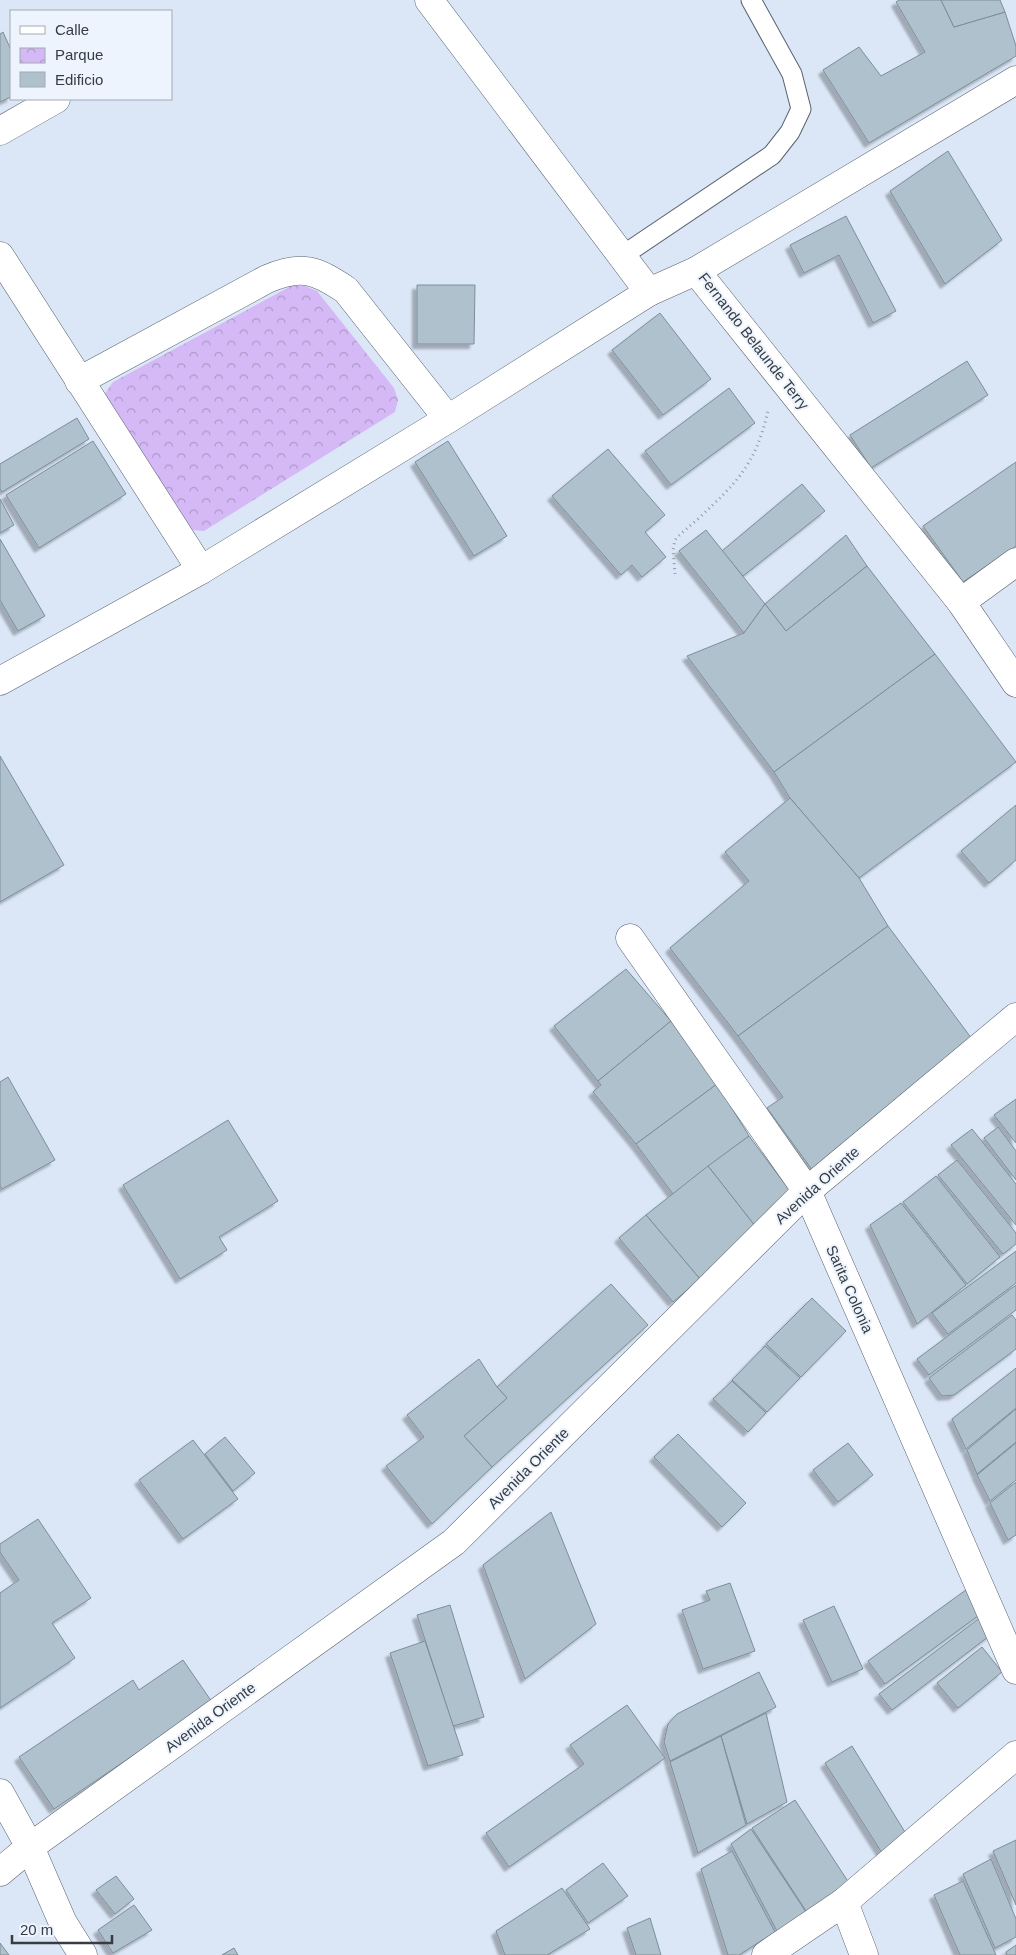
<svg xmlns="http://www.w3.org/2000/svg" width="1016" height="1955" font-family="Helvetica,sans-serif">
  <defs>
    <pattern id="park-crowns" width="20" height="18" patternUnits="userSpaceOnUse" patternTransform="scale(1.25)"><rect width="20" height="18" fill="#d5b9f6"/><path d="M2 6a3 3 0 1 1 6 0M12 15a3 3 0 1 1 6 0" fill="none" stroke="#ae98c9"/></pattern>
    <filter id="shadow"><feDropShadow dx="-4.5" dy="4.5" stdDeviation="1" flood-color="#0004"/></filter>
  </defs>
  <rect width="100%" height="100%" fill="#dbe7f7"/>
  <path fill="url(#park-crowns)" d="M291 286H305L317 291 394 388 398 400 395 412 204 531 192 530 183 520 104 395 113 382Z"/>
  <g fill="#afc1cc" stroke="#7c8e98" filter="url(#shadow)">
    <path d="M899 0H941L954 27 1005 12 1016 46V56L869 143 823 70 859 47 881 76 925 52 896 2Z"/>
    <path d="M941 0H1000L1005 12 954 27Z"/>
    <path d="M3 32 11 50V97L0 102V34Z"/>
    <path d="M948 151 1002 240 945 284 890 191Z"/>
    <path d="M846 216 896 311 873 323 839 255 804 273 790 245Z"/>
    <path d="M417 285H475L474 344H417Z"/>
    <path d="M660 313 711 379 663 415 612 350Z"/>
    <path d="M967 361 988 395 871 468 850 435Z"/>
    <path d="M729 388 755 423 671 485 645 451Z"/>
    <path d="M77 418 89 439 2 492 0 489V464Z"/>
    <path d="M93 441 126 494 39 548 6 495Z"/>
    <path d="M448 441 507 536 474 556 415 462Z"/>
    <path d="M608 449 665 515 645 532 666 557 642 577 632 565 621 575 552 496Z"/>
    <path d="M1016 462V546L963 582 923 526Z"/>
    <path d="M802 484 825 511 743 576 722 551Z"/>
    <path d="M0 499 14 525 0 533Z"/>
    <path d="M706 530 765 604 744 633 679 551Z"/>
    <path d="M846 535 867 566 786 631 765 604Z"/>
    <path d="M0 539 45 616 18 631 0 600Z"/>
    <path d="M867 566 935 654 774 772 687 656 744 633 765 604 786 631Z"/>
    <path d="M935 654 1016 762 859 878 790 798 774 772Z"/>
    <path d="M0 756 64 865 0 902Z"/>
    <path d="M790 798 859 878 888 926 738 1036 670 948 749 881 725 852Z"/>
    <path d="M1016 805V860L989 883 961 851Z"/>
    <path d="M888 926 972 1039 813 1171 767 1108 783 1097 738 1036Z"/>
    <path d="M626 969 671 1021 598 1081 554 1026Z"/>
    <path d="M671 1021 717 1084 636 1144 593 1092 601 1085 598 1081Z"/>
    <path d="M8 1077 55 1160 2 1189 0 1186V1082Z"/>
    <path d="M717 1084 749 1136 673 1194 636 1144Z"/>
    <path d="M1016 1099V1143L994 1115Z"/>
    <path d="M228 1120 278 1201 219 1237 227 1250 180 1279 123 1185Z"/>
    <path d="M998 1127 1016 1151V1180L984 1138Z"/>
    <path d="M972 1129 1016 1184V1225L951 1145Z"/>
    <path d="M749 1136 796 1199 759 1231 708 1166Z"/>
    <path d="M957 1160 1016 1233V1244L1003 1254 938 1175Z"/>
    <path d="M708 1166 759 1231 700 1279 646 1215Z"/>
    <path d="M936 1176 1000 1257 967 1284 903 1202Z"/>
    <path d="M901 1203 966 1285 917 1324 870 1225Z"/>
    <path d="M646 1215 700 1279 673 1302 619 1238Z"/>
    <path d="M1016 1251V1283L948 1334 932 1313Z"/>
    <path d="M611 1284 648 1325 492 1467 464 1436 507 1398 497 1387Z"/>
    <path d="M1016 1285V1310L929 1375 917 1359Z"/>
    <path d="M812 1298 846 1331 801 1377 766 1344Z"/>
    <path d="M1012 1315 1016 1320V1349L954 1395 942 1396 929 1378Z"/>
    <path d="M765 1346 800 1378 767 1412 732 1380Z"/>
    <path d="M479 1359 497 1387 507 1398 464 1436 492 1467 432 1524 386 1466 424 1437 407 1415Z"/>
    <path d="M1016 1368V1408L966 1449 952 1419Z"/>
    <path d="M732 1381 766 1413 748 1432 713 1399Z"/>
    <path d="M1016 1409V1442L977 1474 967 1450Z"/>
    <path d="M678 1434 746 1503 722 1527 654 1457Z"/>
    <path d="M225 1437 255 1473 233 1491 205 1454Z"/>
    <path d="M193 1440 238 1499 183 1539 139 1480Z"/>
    <path d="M848 1443 873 1475 838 1502 813 1470Z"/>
    <path d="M1016 1443V1480L990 1501 977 1475Z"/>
    <path d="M1016 1482V1535L1008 1540 990 1503Z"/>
    <path d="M551 1512 596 1624 525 1679 483 1565Z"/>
    <path d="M38 1519 91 1598 52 1623 75 1658 0 1708V1593L19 1580 0 1552V1544Z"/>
    <path d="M730 1583 755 1651 703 1669 682 1610 710 1600 706 1591Z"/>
    <path d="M970 1587 986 1610 885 1684 868 1661Z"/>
    <path d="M450 1605 484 1717 453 1726 417 1615Z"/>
    <path d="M834 1606 863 1669 832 1682 803 1620Z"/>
    <path d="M985 1614 997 1630 892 1710 879 1694Z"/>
    <path d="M425 1641 463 1755 428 1766 390 1653Z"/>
    <path d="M982 1647 1002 1672 958 1708 937 1683Z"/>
    <path d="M183 1660 212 1702 54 1809 19 1757 133 1680 139 1690Z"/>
    <path d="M759 1672 776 1707 670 1761 664 1742 668 1724 677 1714Z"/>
    <path d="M627 1705 665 1758 509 1867 486 1833 584 1764 570 1745Z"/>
    <path d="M766 1713 787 1802 747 1824 721 1736Z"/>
    <path d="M721 1736 746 1825 698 1853 670 1762Z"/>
    <path d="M852 1746 908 1837 882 1853 825 1763Z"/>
    <path d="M795 1800 851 1886 808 1914 752 1828Z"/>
    <path d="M751 1829 806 1912 777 1931 731 1844Z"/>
    <path d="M1016 1840V1905L993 1851Z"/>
    <path d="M732 1851 775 1932 739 1955H728L701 1869Z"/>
    <path d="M991 1859 1016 1919V1937L995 1948 963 1874Z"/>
    <path d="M603 1863 628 1896 588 1923 566 1890Z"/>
    <path d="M116 1876 134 1899 115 1914 96 1890Z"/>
    <path d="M963 1881 996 1955H960L934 1895Z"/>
    <path d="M562 1888 590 1929 547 1955H505L496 1931Z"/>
    <path d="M134 1905 152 1930 113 1953 98 1930Z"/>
    <path d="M650 1918 661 1955H636L627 1928Z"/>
    <path d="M0 1943 9 1955H0Z"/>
    <path d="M1016 1945V1955H1007L1006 1952Z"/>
    <path d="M234 1948 238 1955H222Z"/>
  </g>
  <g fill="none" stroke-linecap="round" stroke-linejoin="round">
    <defs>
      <path id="lane" d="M622 256 772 155 790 132 801 109 792 74 751 0"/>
      <g id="street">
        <path d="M0 131 56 99"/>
        <path d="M0 256 201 570"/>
        <path d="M696 271 961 602 1016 683"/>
        <path d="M649 292 696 271 1016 80"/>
        <path d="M79 381 267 279C302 264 316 270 346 290L448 419"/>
        <path d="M961 602 1016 562"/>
        <path d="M0 681 201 570 448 419 649 292 429 0"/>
        <path d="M630 938 807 1191 1016 1670"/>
        <path d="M0 1793 30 1847 63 1923 83 1955"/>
        <path d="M0 1872 30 1847 454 1542 807 1191 1016 1017"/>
        <path d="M844 1902 864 1955"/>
        <path d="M766 1955 844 1902 1016 1755"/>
      </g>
    </defs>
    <use href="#lane" stroke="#596270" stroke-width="21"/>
    <use href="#street" stroke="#596270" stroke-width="29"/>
    <path stroke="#929ba7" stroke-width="3" stroke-dasharray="1 4" stroke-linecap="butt" d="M675 574 673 550 675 540C682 532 690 526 698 519 737 482 755 466 768 411"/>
    <use href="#lane" stroke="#fff" stroke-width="19"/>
    <use href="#street" stroke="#fff" stroke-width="28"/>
  </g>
  <g text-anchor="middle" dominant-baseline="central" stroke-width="4" stroke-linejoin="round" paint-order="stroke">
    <g font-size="15" fill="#373c42" stroke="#edf4fe">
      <text transform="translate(754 341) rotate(52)">Fernando Belaunde Terry</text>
      <text transform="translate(817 1185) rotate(-42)">Avenida Oriente</text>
      <text transform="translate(850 1289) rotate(66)">Sarita Colonia</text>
      <text transform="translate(528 1468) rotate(-45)">Avenida Oriente</text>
      <text transform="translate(210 1717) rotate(-36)">Avenida Oriente</text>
    </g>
  </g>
  <rect x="10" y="10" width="162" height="90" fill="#edf4fe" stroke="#a4aab3"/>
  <rect x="20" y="26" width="25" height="8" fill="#ffffff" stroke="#a4aab3"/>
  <text x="55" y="35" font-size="15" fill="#373c42">Calle</text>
  <rect x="20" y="48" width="25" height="15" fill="url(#park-crowns)" stroke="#a4aab3"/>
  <text x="55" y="60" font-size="15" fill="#373c42">Parque</text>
  <rect x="20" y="72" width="25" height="15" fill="#afc1cc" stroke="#a4aab3"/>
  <text x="55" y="85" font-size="15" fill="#373c42">Edificio</text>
  <path d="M12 1935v8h100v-8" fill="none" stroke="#373c42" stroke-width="2.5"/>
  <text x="20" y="1935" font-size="15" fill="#373c42" stroke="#edf4fe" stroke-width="4" paint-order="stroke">20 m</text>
</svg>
